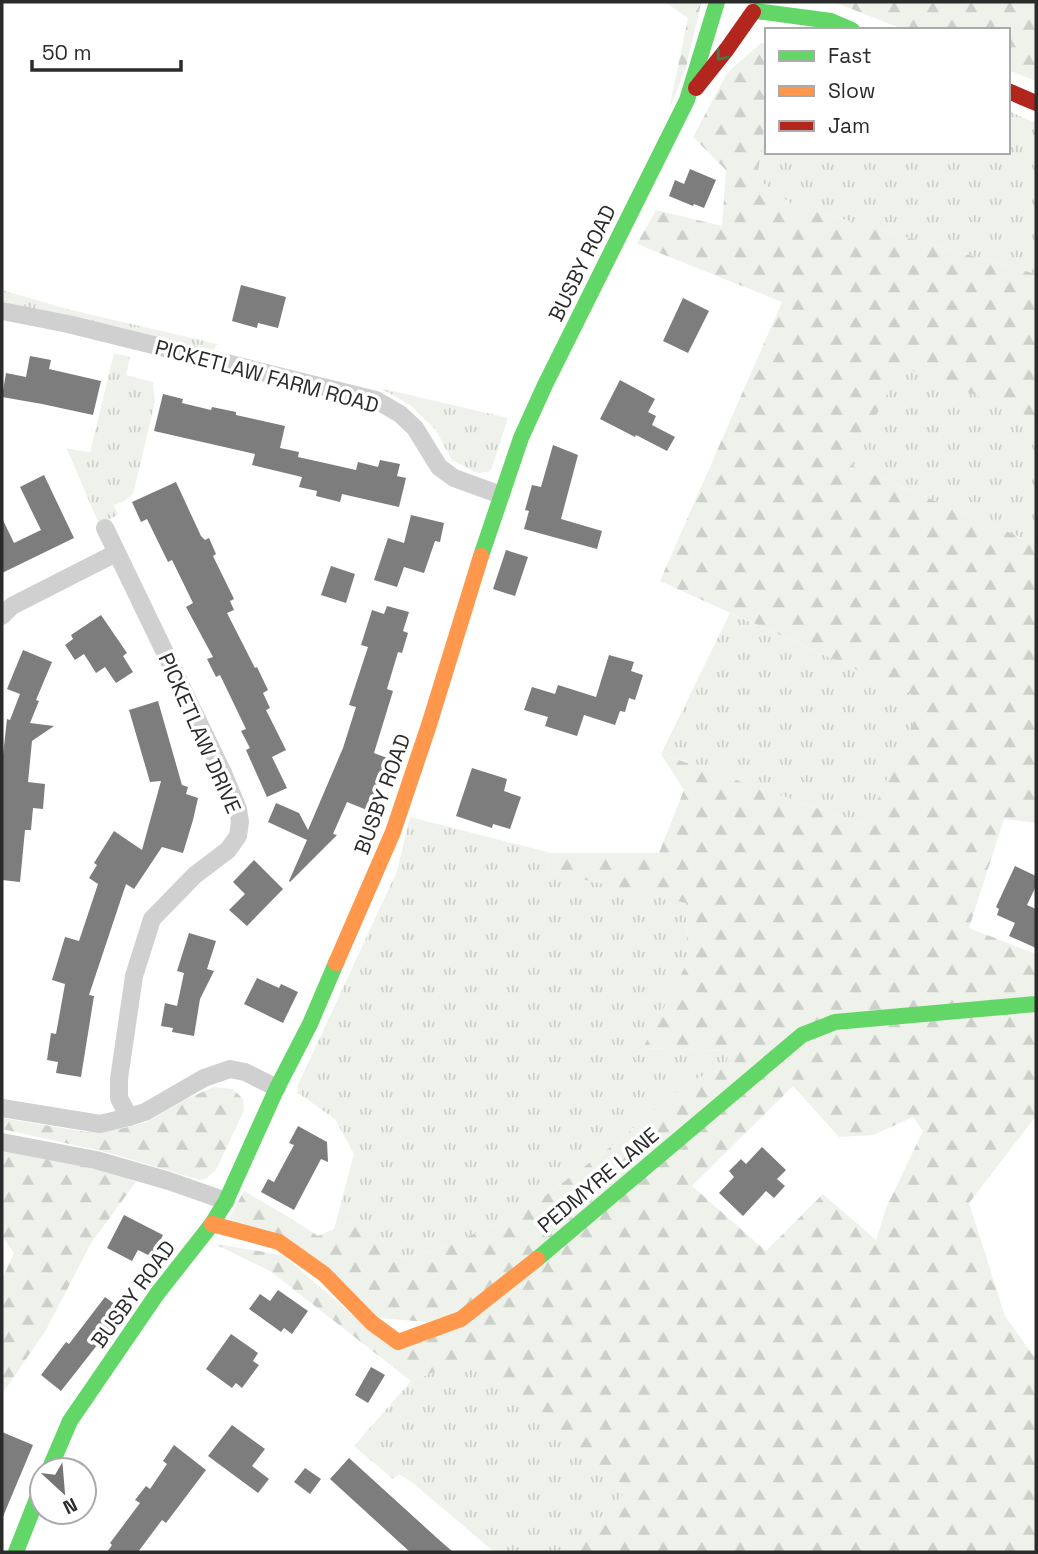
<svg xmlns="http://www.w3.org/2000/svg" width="1038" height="1554" font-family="'Space Grotesk',sans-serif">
  <defs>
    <pattern id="grass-tufts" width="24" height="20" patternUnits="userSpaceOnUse" patternTransform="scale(1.75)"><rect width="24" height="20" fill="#eef2eb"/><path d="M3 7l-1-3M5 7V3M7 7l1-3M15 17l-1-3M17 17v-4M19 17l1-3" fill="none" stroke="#ccd0ca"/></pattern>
    <pattern id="forest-firs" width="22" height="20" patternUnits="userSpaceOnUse" patternTransform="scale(1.75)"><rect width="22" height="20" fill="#eef2eb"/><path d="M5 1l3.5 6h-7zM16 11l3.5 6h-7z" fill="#ccd0ca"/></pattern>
  </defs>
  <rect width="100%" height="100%" fill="#fff"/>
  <g fill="url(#grass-tufts)">
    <path d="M767 108V152H1008V111L1036 123V274L793 205 757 179Z"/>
    <path d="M2 290 67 309 217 344 214 350 2 302Z"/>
    <path d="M114 353 130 357 126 375 153 382 155 402 133 494 124 501 114 505 118 515 99 524 67 449 90 452Z"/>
    <path d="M901 365 1036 419V544L851 465Z"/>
    <path d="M380 388 508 418 492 468 488 472 477 473 452 460 435 429 410 405Z"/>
    <path d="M730 613 925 700 866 825 661 754Z"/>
    <path d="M410 817 551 853 546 871 686 902 687 963 644 1048 730 1051 725 1067 687 1083 617 1142 525 1211 437 1250 401 1259 359 1218 334 1229 354 1154 335 1119 298 1093 297 1087 397 871Z"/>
    <path d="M468 1359 629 1489 573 1552H494L413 1483 399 1474 393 1479 354 1446 411 1381Z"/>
  </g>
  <g fill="url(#forest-firs)" fill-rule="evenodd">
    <path d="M665 2H696L701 3 686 68 669 110 688 18Z"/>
    <path d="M834 2H1036V81L1008 70V30H905Z"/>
    <path d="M761 43H767V108L757 179 793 205 1036 274V419L901 366 851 465 1036 544V823L1004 819 969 928 1036 954V1116L969 1203 1005 1316 1032 1354 1036 1357V1552H573L628 1489 468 1359 411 1381 270 1271 215 1244 283 1255 388 1346 447 1319 426 1322 378 1318 229 1218 244 1191 290 1218 318 1236 359 1218 401 1259 437 1250 525 1211 617 1142 687 1083 725 1067 730 1051 643 1048 687 963 686 903 546 871 551 853H659L684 790 661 754 866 825 924 700 660 581 782 302 637 244 656 210 722 226 726 170 693 137 727 73ZM793 1086 839 1137 873 1135 913 1117 923 1131 886 1208 876 1240 823 1194 766 1251 692 1186Z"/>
    <path d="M214 1087 233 1089 243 1099 244 1110 216 1170 205 1179 200 1180 110 1153 2 1129V1118L86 1132 115 1130 145 1123 184 1100Z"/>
    <path d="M2 1149 106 1169 136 1182 91 1243 46 1330 2 1394V1280L14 1253 2 1236Z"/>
  </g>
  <g fill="#7d7d7d">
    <path d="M690 169 716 180 704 208 694 204 693 206 669 196 675 180 684 184Z"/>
    <path d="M241 285 286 297 278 328 258 323 257 328 232 321Z"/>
    <path d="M683 298 709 311 688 353 663 341Z"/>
    <path d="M30 356 51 360 49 369 101 381 93 415 42 404 2 397 6 373 26 377Z"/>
    <path d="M620 380 655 399 648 412 656 416 652 425 675 437 667 451 636 435 635 437 600 419Z"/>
    <path d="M163 394 183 399 182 403 211 410 212 407 236 412V415L285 426 280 448 299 452 298 457 356 470 358 462 378 467 380 460 400 464 397 476 406 478 399 507 342 494 340 502 316 496 317 491 299 487 302 477 252 465 255 454 154 431Z"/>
    <path d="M553 445 578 455 561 519 602 531 597 549 524 529 529 511 525 510 532 485 541 487Z"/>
    <path d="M44 475 74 538 2 573V518L14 543 41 530 20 487Z"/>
    <path d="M176 482 201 536 205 540 209 538 216 554 213 556 234 599 230 601 234 610 227 613 255 668 257 667 268 690 263 693 270 708 266 710 286 750 272 757 287 788 267 797 246 750 250 748 241 731 246 729 220 675 216 677 207 659 213 657 186 607 193 603 172 560 168 562 147 519 141 522 132 502Z"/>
    <path d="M411 515 444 523 440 542 435 541 424 573 404 567 397 587 374 580 388 538 404 543Z"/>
    <path d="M506 550 528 557 515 596 493 589Z"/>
    <path d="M331 566 355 574 346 603 321 595Z"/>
    <path d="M387 606 409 612 403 631 408 633 402 653 398 652 387 689 393 691 374 753 387 758 382 774 367 810 347 802 333 834 337 835 290 882 289 881 307 840 268 822 276 803 299 813 308 830 343 748 356 707 349 705 368 647 361 645 372 610 384 614Z"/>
    <path d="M101 615 127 653 123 656 133 672 116 683 105 667 96 673 84 654 75 660 65 645 73 639 71 635Z"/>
    <path d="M23 650 52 662 36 700 39 701 30 723 54 726 32 741 28 782 45 784 43 809 33 808 31 830H25L20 882 2 880V783L3 766 2 764 7 719 10 720 20 694 7 689Z"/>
    <path d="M609 655 634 662 631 671 643 675 635 700 629 698 625 712 620 711 615 725 584 715 577 736 545 726 548 717 524 710 532 687 555 694 558 685 596 697Z"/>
    <path d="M158 701 182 785 188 787 186 794 198 798 193 820 183 853 162 847 134 889 126 884 89 995 94 996 81 1077 56 1073 58 1062 47 1060 51 1033 56 1034 65 984 52 980 65 937 79 941 98 884 89 878 97 865 94 863 114 831 142 850 161 781 150 782 129 710Z"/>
    <path d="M472 768 507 779 504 791 521 797 510 829 493 824 492 828 456 816Z"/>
    <path d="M254 860 283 889 247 926 229 910 245 894 233 882Z"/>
    <path d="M1015 866 1036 876V886L1027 905 1036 909V948L1009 936 1015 923 997 915 999 909 996 907Z"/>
    <path d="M189 933 216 941 207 969 214 971 200 999 194 1036 172 1032 173 1028 161 1026 165 1003 177 1006 184 973 177 971Z"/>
    <path d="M257 978 279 988 281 984 298 992 283 1023 244 1004Z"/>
    <path d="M298 1126 327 1142 328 1162 321 1159 294 1210 261 1192 268 1179 274 1182 294 1145 289 1143Z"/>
    <path d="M762 1147 786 1170 777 1179 785 1186 774 1198 766 1191 743 1216 719 1193 734 1177 729 1171 741 1159 746 1164Z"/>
    <path d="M124 1215 163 1235 152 1257 138 1250 132 1261 107 1248Z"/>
    <path d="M278 1290 308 1311 292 1334 284 1328 281 1332 249 1309 260 1294 270 1301Z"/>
    <path d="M105 1297 124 1311 61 1391 41 1375 66 1342 69 1344Z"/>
    <path d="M231 1334 258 1353 253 1361 259 1365 242 1388 236 1383 232 1388 206 1369Z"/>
    <path d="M371 1367 385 1375 368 1403 355 1395Z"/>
    <path d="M232 1425 265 1449 252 1466 269 1479 258 1493 208 1456Z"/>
    <path d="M2 1432 33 1445 2 1519Z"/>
    <path d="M174 1445 206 1470 166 1523 162 1520 138 1552H107L112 1545 110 1543 140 1503 135 1500 146 1486 150 1489 167 1464 163 1461Z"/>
    <path d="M349 1458 437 1538 453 1552H410L330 1479Z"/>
    <path d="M305 1468 321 1479 310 1494 294 1482Z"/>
  </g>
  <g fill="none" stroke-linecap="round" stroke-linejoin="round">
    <g stroke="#d0d0d0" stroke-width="18">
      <path d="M2 311 68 324 376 400 400 414 415 428 439 467 454 478 501 495"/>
      <path d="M105 528 223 773 238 809 240 822 238 836 228 850 195 875 152 919 134 976 119 1079V1098L129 1117"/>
      <path d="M2 616 12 606 116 553"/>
      <path d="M2 1108 100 1124 129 1117 145 1112 204 1078 230 1069 245 1072 277 1088"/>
      <path d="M2 1142 96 1160 169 1181 226 1201"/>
    </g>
    <g stroke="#63d668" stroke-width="16">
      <path d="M756 11 831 21 852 30"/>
      <path d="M481 556 521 438 545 385 687 100 717 2"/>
      <path d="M537 1259 802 1035 835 1022 1036 1004"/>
      <path d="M49 1470 70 1421 157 1294 212 1224 226 1201 277 1088 310 1024 336 963"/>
      <path d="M16 1552 42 1486"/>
    </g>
    <g stroke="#ff974d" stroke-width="16">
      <path d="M336 963 393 832 429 725 481 556"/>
      <path d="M212 1224 279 1242 324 1274 372 1323 398 1342 461 1319 537 1259"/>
    </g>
    <g stroke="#b3261e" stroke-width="16">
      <path d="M696 88 727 49 753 12"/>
      <path d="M1008 91 1036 103"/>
    </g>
  </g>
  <defs><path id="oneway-chevron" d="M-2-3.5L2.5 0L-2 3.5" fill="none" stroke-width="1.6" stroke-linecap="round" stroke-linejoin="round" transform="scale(1.75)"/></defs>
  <use stroke="#447846" href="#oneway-chevron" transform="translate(721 56) rotate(128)"/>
  <g text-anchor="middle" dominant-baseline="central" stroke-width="7" stroke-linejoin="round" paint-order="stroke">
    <g font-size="21" fill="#2b2b2b" stroke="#fff">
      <text transform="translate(582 263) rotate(-64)">BUSBY ROAD</text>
      <text transform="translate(267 376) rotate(15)">PICKETLAW FARM ROAD</text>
      <text transform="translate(200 733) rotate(66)">PICKETLAW DRIVE</text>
      <text transform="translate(382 794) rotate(-70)">BUSBY ROAD</text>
      <text transform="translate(598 1180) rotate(-40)">PEDMYRE LANE</text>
      <text transform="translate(133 1294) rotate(-54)">BUSBY ROAD</text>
    </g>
  </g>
  <rect width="1038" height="1554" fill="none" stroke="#2b2b2b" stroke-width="7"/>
  <rect x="765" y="28" width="245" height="126" fill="#ffffff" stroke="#aaaaaa" stroke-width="2"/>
  <rect x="779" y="51" width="35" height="10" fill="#63d668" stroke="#aaaaaa" stroke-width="2"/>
  <text x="828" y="63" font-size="21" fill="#2b2b2b">Fast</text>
  <rect x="779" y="86" width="35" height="10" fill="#ff974d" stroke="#aaaaaa" stroke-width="2"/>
  <text x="828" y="98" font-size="21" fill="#2b2b2b">Slow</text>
  <rect x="779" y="121" width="35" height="10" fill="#b3261e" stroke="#aaaaaa" stroke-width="2"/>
  <text x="828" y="133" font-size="21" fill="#2b2b2b">Jam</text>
  <g transform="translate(63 1491) rotate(154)"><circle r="33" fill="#ffffff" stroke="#aaaaaa" stroke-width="2"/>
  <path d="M0-5L12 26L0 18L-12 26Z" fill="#757575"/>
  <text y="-10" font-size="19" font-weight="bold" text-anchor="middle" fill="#2b2b2b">N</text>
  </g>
  <path d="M32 60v10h149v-10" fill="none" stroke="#2b2b2b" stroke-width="3.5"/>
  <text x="42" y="60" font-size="21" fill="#2b2b2b" stroke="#ffffff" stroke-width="5" paint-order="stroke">50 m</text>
</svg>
